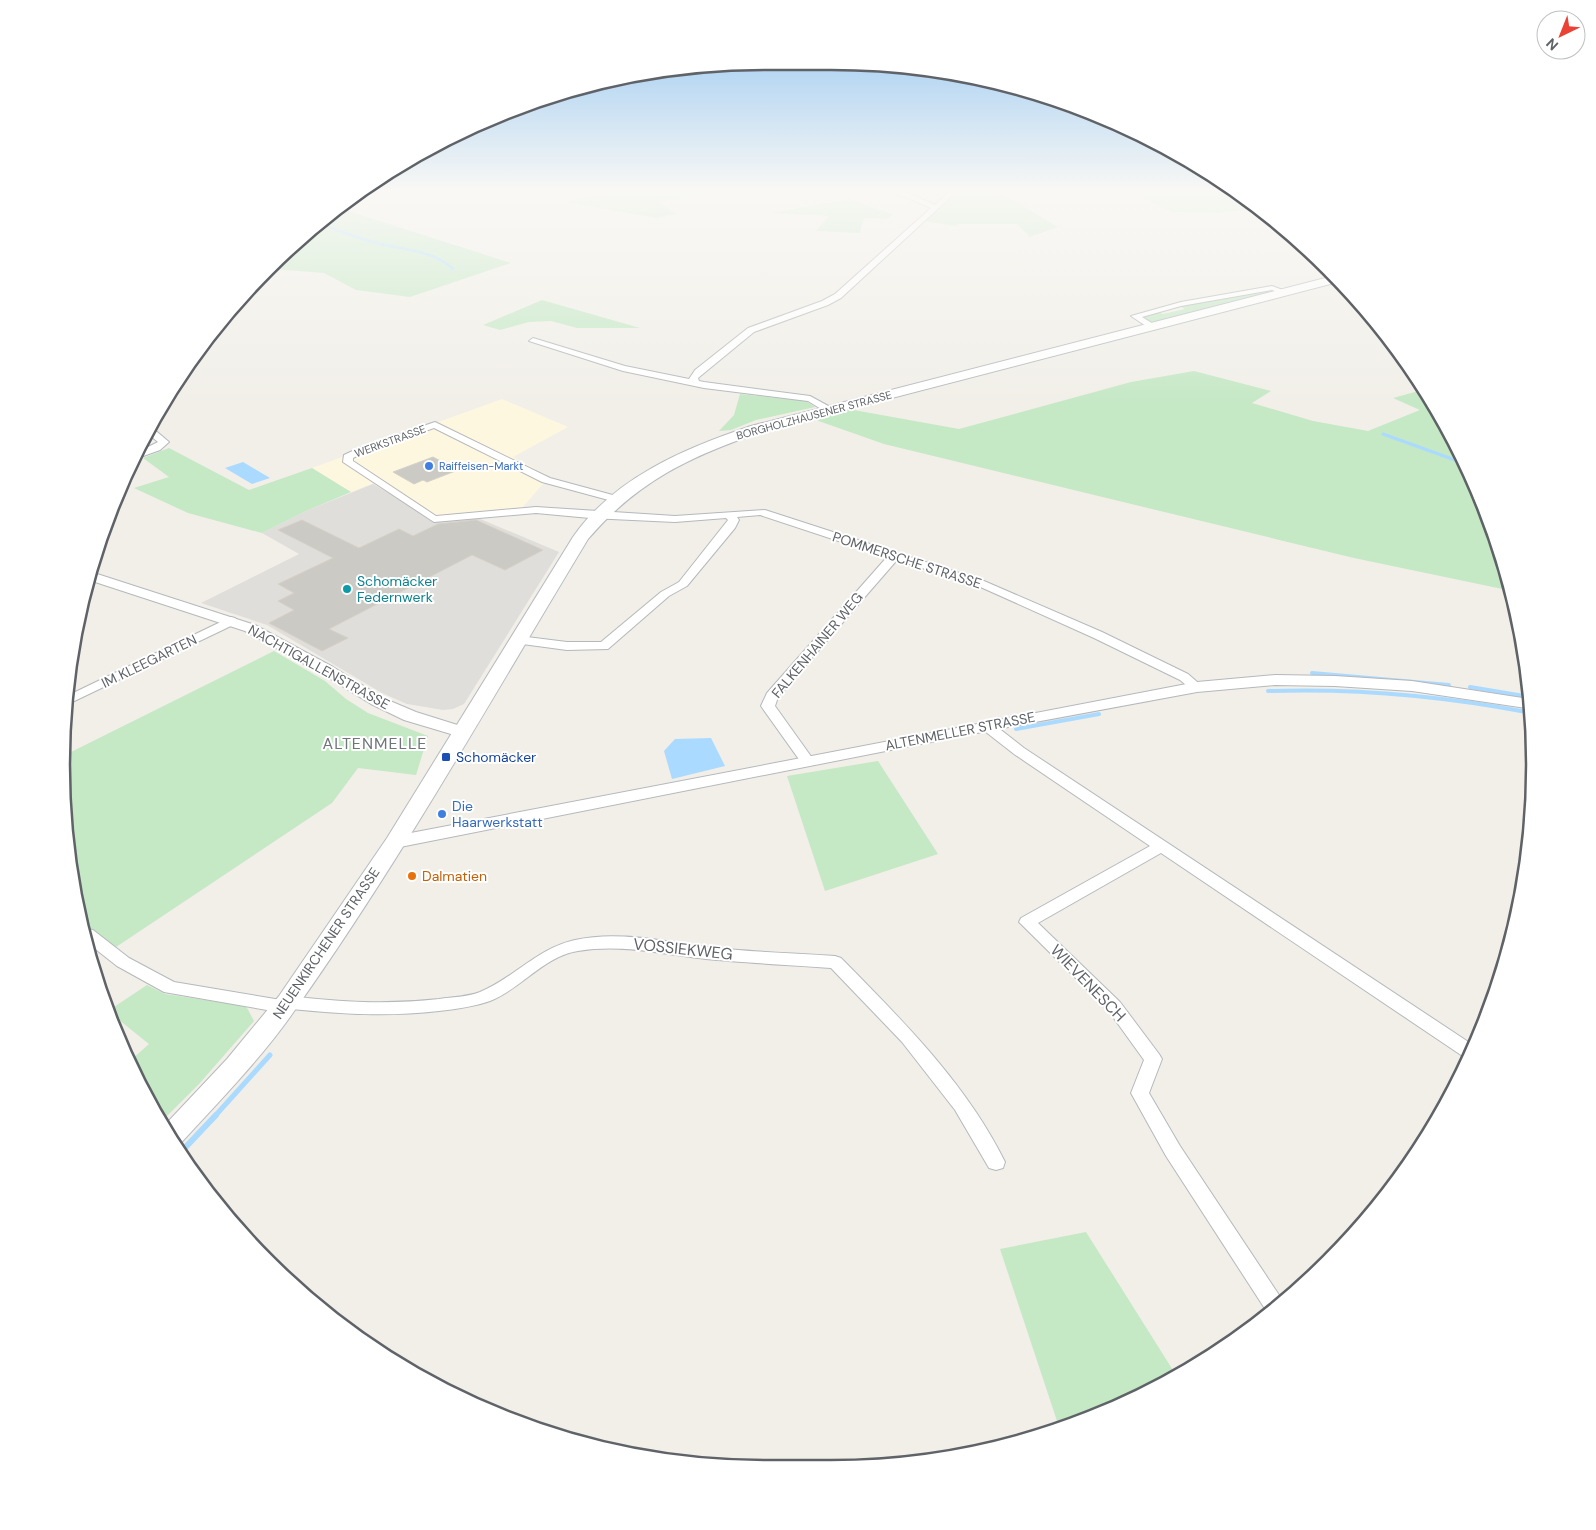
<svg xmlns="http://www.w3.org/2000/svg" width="1596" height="1530" font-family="'DM Sans',sans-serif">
  <rect width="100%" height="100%" fill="#f1efe8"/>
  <path fill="#fef7e0" d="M502 399 568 427 513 457 552 478 542 485 521 509 429 518 374 483 351 492 312 468Z"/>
  <path fill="#e0deda" d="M373 484 436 521 478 518 559 552 464 704 453 709 443 710 407 704 382 693 267 625 201 603 299 554 262 533 306 511Z"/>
  <g fill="#c5e8c5">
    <path d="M619 191H723L658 202 677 214 656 218 565 202Z"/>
    <path d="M958 191 995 193 1004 195 1058 227 1030 237 1017 224H958L955 226 924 221Z"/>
    <path d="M1131 191H1233L1258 209 1218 213 1172 212Z"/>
    <path d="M850 199 893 214 888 219 864 218 860 233 816 231 829 216 770 213Z"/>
    <path d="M342 208V209L511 263 410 297 356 290 324 273 273 269Z"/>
    <path d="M1268 290 1275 291 1149 323 1142 319 1143 315 1157 312 1163 314 1185 309 1179 306Z"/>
    <path d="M542 300 640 328H577L551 321 529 322 500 330 483 325Z"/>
    <path d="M1194 371 1271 391 1252 403 1313 421 1368 431 1420 410 1393 398 1422 390 1462 453 1511 583 1512 591 1354 558 884 444 813 419 848 409 959 429 1131 382Z"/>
    <path d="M740 394 806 401 815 407 756 420 731 430 719 431 734 415Z"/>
    <path d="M169 448 249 490 312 468 351 492 306 511 262 533 188 513 134 488 169 477 143 458Z"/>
    <path d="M274 651 325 681 346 699 368 713 428 736 416 775 358 768 332 803 113 949 86 926 63 811 65 755Z"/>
    <path d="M878 761 938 854 825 891 787 776Z"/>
    <path d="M147 985 165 994 246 1006 254 1021 199 1084 160 1123 130 1061 149 1044 108 1011Z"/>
    <path d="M1086 1232 1176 1375 1143 1396 1059 1427 1000 1249Z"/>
  </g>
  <g fill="#aadaff">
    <path d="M243 462 270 478 252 484 225 468Z"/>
    <path d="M711 738 725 766 672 779 664 751 675 739Z"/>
  </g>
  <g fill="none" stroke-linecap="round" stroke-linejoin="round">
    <path stroke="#aadaff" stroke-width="2.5" d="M323 224C342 233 361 239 381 244 406 250 434 251 453 269"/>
    <path stroke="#aadaff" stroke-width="3" d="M1383 434 1466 464"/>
    <g stroke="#aadaff" stroke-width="4">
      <path d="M1312 673 1449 685"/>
      <path d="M1470 687 1530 697"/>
      <path d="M1268 691C1357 688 1444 696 1532 713"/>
      <path d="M1016 729 1099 714"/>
    </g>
    <path stroke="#aadaff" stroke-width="5" d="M215 1116 270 1055"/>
    <path stroke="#aadaff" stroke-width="6" d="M181 1152 216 1115"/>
  </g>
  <g fill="#cccac5" stroke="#d6d1c6">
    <path d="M433 457 458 470 427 482 423 480 414 484 393 472Z"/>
    <path d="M302 520 359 548 399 529 413 536 438 524 476 520 543 550 505 570 472 555 329 629 348 638 322 651 269 623 294 610 278 601 294 593 278 584 333 558 278 530Z"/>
  </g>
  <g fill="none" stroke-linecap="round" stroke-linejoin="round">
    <defs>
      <g id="minor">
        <path d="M892 191H902L935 205 950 191H957L841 298 828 305 754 332 698 378 699 381 704 382 810 396 832 408V412H826L808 401 704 388 623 371 529 341 533 338 625 366 689 379 695 370 748 328 822 301 835 294 931 208Z"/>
        <path d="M1272 286 1288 292 1284 294 1272 290 1181 306 1142 317 1155 325V329L1152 330 1131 316 1181 302Z"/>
        <path d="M435 422 550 478 620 497 621 499 616 502 542 482 434 428 365 452 353 458V461L436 516 536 507 675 516 765 510 984 581 1102 632 1188 674 1203 687 1202 690H1192L1180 680 1094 638 976 585 897 560 778 697 775 706 815 762 808 766 803 765 761 706 767 693 887 557 760 515 737 517 739 520 735 528 687 586 669 596 608 649 567 650 515 643 513 640 519 636 567 642H601L661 592 679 582 728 520 726 518 675 522 590 518 536 513 434 522 343 462 344 455 359 448Z"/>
        <path d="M150 426 169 442 160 450 135 459 138 452 158 442 147 433Z"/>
        <path d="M231 617 235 618 237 621 235 624 66 705 67 696Z"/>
        <path d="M987 722 992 723 1024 748 1473 1045 1467 1058 1464 1057 1161 853 1038 923 1120 1002 1159 1054 1162 1059 1149 1093 1180 1146 1283 1301 1269 1315 1166 1156 1131 1093 1144 1060 1108 1010 1019 922 1021 918 1150 846 1014 754 982 729 980 726 982 723Z"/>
        <path d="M86 929 93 930 129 958 174 982 281 1000 288 996C341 1002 386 1005 439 999 452 997 467 997 480 992 514 978 538 948 575 940 619 930 664 942 707 947 749 952 792 953 835 956L841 958C902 1020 966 1083 1005 1162L1003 1168 996 1170 989 1168 955 1110 902 1042 831 968C789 965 747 963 706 959 663 954 622 944 578 951 544 956 521 989 490 1001 473 1007 456 1009 439 1011 387 1017 342 1014 291 1009L290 1011 284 1013 164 992 117 966 89 944Z"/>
      </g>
      <g id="tertiary">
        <path d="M91 572 255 625 333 667 383 698 416 712 467 728 469 732 467 736 461 737 404 720 371 704 321 673 245 631 89 580Z"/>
        <path d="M1275 675 1335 676 1412 681 1530 699 1532 709 1412 691 1335 686 1275 685 1197 692 987 731 395 848 388 846 386 842 388 838 395 836 1197 682Z"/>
      </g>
      <path id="secondary" d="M1333 276 1338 282 761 432C689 457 638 481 588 539 493 696 403 857 297 1007 263 1057 220 1100 179 1145L176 1146 163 1127 227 1059 279 996 387 838 573 537C614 478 685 448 751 426Z"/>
    </defs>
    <use href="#minor" stroke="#b5b8bc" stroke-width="2"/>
    <use href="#tertiary" stroke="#b5b8bc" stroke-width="2"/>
    <use href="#secondary" stroke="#b6babf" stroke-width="2"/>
    <use href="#minor" fill="#fff" fill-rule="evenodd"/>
    <use href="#tertiary" fill="#fff" fill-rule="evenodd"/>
    <use href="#secondary" fill="#fff" fill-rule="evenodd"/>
  </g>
  <linearGradient id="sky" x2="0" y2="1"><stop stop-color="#8fc3f1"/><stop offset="0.47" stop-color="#f9f8f5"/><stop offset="1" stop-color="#f9f8f5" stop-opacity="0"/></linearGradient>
  <rect width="1596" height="405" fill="url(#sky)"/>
  <g fill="#3f7fe0" stroke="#fff" stroke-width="2">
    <circle cx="429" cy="466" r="5"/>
    <circle cx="442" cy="814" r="5"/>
  </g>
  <circle fill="#0f9aa8" stroke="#fff" stroke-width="2" cx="347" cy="589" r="5"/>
  <rect fill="#1a4fb4" stroke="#fff" stroke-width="2" x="441" y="752" width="10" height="10" rx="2.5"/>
  <circle fill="#e8710a" stroke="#fff" stroke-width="2" cx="412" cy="876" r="5"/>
  <g text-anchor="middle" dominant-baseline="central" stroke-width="4" stroke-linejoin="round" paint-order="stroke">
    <g font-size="11" fill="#5f6368" stroke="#fff">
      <text transform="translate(814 415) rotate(-15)">BORGHOLZHAUSENER STRASSE</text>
      <text transform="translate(390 441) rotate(-20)">WERKSTRASSE</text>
    </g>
    <g font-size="11" fill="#366cbe" stroke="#fff" text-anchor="start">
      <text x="439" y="466">Raiffeisen-Markt</text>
    </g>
    <g font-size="14" fill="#5f6368" stroke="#fff">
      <text transform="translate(907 560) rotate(18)">POMMERSCHE STRASSE</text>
      <text transform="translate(817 645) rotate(-50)">FALKENHAINER WEG</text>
      <text transform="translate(149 661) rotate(-26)">IM KLEEGARTEN</text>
      <text transform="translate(319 667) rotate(29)">NACHTIGALLENSTRASSE</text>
      <text transform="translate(960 731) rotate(-11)">ALTENMELLER STRASSE</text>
      <text transform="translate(326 943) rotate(-56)">NEUENKIRCHENER STRASSE</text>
    </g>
    <g font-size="14" fill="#0d838f" stroke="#fff" text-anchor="start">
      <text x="357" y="581">Schomäcker<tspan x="357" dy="16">Federnwerk</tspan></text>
    </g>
    <g font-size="14" fill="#164399" stroke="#fff" text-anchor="start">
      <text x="456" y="757">Schomäcker</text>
    </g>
    <g font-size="14" fill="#366cbe" stroke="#fff" text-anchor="start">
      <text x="452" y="806">Die<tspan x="452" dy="16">Haarwerkstatt</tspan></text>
    </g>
    <g font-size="14" fill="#c56008" stroke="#fff" text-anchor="start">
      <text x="422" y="876">Dalmatien</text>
    </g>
    <g font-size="16" letter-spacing="1" fill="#70757a" stroke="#fff">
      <text x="375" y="743">ALTENMELLE</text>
    </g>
    <g font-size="16" fill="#5f6368" stroke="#fff">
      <text transform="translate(683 949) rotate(6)">VOSSIEKWEG</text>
      <text transform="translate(1088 983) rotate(46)">WIEVENESCH</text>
    </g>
  </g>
  <path d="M0 0H1596V1530H0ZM765 70H831A695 695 0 0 1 1526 765V765A695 695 0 0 1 831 1460H765A695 695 0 0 1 70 765V765A695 695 0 0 1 765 70Z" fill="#fff" fill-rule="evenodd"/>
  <path fill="none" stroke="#5f6368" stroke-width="2.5" d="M765 70H831A695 695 0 0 1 1526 765V765A695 695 0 0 1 831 1460H765A695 695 0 0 1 70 765V765A695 695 0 0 1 765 70Z"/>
  <g transform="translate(1561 35) rotate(223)"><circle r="24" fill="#ffffff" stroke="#bfc1c3"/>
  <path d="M0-4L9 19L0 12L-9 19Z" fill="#ea4335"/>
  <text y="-8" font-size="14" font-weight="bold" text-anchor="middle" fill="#5f6368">N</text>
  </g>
</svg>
